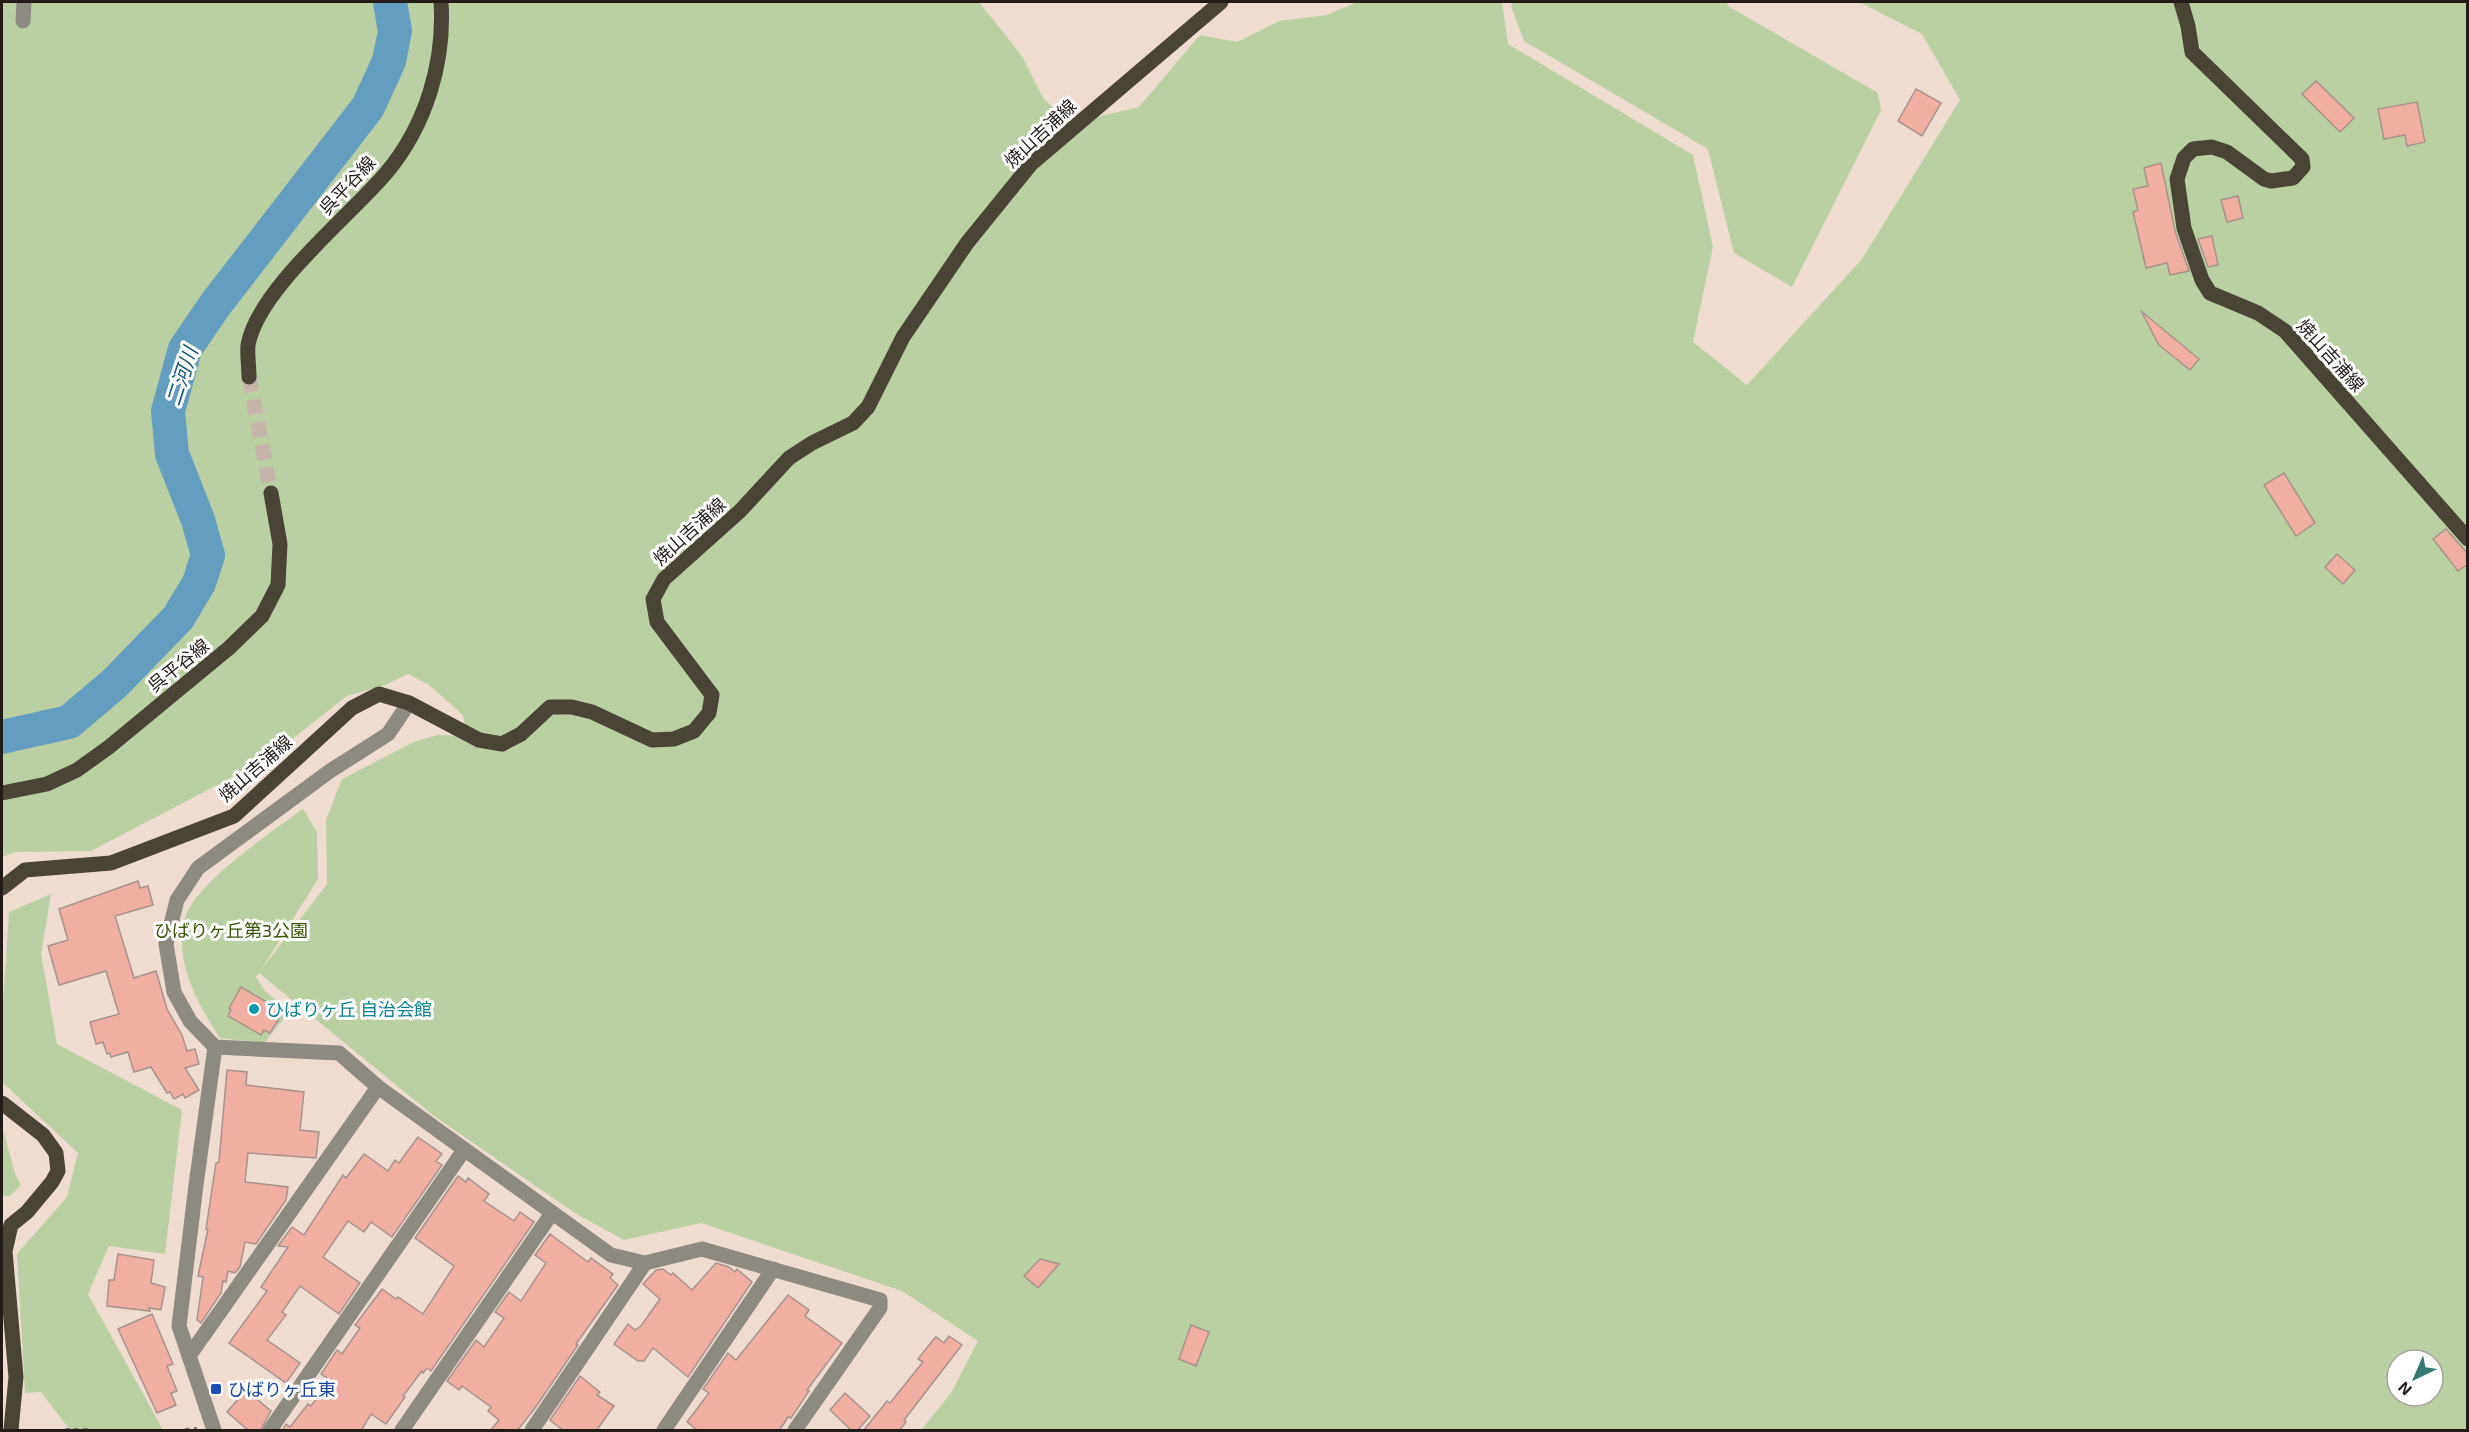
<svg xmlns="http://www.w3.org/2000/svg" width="2469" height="1432" font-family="'Exo 2','Noto Sans JP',sans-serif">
  <rect width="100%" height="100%" fill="#efdcd0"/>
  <g fill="#bad0a3" fill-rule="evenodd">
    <path d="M2 2H979L1022 56 1043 98 1065 120 1080 121 1139 107 1200 35 1237 42 1279 21 1327 15 1357 2H1502L1508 44 1693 155 1713 247 1693 342 1747 385 1862 259 1960 100 1922 34 1859 2H2467V1430H921L951 1393 978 1341 902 1291 701 1223 624 1240 578 1215 434 1116 259 973 256 977 265 991 289 1012 264 1043 220 1038C198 1005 173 960 185 918 195 883 273 831 303 809L317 832 318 879 261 970 327 884 326 820 342 779 416 741 438 735 467 736 463 715 429 685 408 674 385 685 347 696 267 759 91 851 15 852 2 857ZM2397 1360H2433V1396H2397Z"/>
    <path d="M1513 2H1727L1728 6 1878 93 1881 110 1792 287 1734 253 1708 149 1524 41 1511 6Z"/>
    <path d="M51 894 41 954 57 1044 182 1110 165 1254 109 1246 88 1294 163 1430H70L41 1392 25 1393 17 1254 67 1197 78 1153 2 1082V1015L9 912Z"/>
    <path d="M2 1125 15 1174 21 1185 10 1196H2Z"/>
  </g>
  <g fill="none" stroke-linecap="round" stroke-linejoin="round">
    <path stroke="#639dc0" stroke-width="34" d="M2 737 69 722 115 683 178 618 199 583 208 555 198 520 172 454 168 411 185 349 215 305 368 107 389 61 395 31 390 2"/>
  </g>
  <g fill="#f1afa4" stroke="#a7928e" stroke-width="1.5">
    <path d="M2316 81 2354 118 2340 132 2302 94Z"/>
    <path d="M1916 89 1941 103 1922 136 1898 121Z"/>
    <path d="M2417 102 2425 142 2407 146 2405 135 2384 139 2378 109Z"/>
    <path d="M2161 163 2175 231 2189 271 2170 275 2167 263 2146 268 2133 212 2138 210 2133 189 2148 186 2144 168Z"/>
    <path d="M2238 196 2243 218 2227 222 2221 200Z"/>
    <path d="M2212 236 2218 265 2208 267 2198 239Z"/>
    <path d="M2141 311 2199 359 2190 370 2159 345Z"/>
    <path d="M2284 473 2315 523 2296 536 2264 485Z"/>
    <path d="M2446 529 2468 554V564L2458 571 2433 539Z"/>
    <path d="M2337 554 2355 570 2343 584 2325 567Z"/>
    <path d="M138 881 140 888 148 886 153 905 115 916 134 978 156 971 167 1009 182 1035 187 1051 195 1049 199 1064 185 1068 199 1090 185 1098 183 1094 174 1099 170 1092 167 1093 151 1067 134 1072 128 1052 111 1057 110 1053 107 1054 103 1042 96 1044 90 1022 119 1014 106 971 59 985 48 946 68 940 59 909Z"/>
    <path d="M241 987 283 1012 270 1033 264 1030 261 1035 228 1016 231 1010 229 1008Z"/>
    <path d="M227 1070 247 1072 246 1085 304 1092 300 1130 319 1132 316 1158 248 1153 245 1182 288 1187 286 1200 256 1244 245 1242 240 1267 235 1273 228 1271 226 1282 223 1281 221 1293 201 1323 197 1320 203 1277 198 1276 208 1229H206L216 1163 219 1162Z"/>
    <path d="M418 1137 442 1154 436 1161 442 1165 392 1237 371 1222 364 1232 348 1221 323 1257 360 1283 339 1314 300 1286 282 1312 286 1315 267 1340 300 1363 286 1383 229 1343 267 1291 261 1287 288 1247 278 1246 292 1227 304 1235 343 1175 346 1178 364 1154 388 1171 395 1160 399 1163Z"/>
    <path d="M458 1176 466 1182 468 1178 489 1194 484 1201 514 1221 520 1212 534 1222 431 1371 427 1368 423 1373 422 1371 403 1396 405 1397 386 1424 371 1414 361 1431H282L286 1424 290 1427 308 1404 311 1406 330 1380 321 1374 337 1350 342 1354 360 1328 355 1325 382 1289 396 1299 398 1297 423 1314 454 1266 415 1238Z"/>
    <path d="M550 1234 588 1262 591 1258 613 1274 610 1278 618 1285 576 1344 578 1345 535 1408 517 1431H490L499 1420 488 1411 491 1407 462 1386 459 1390 447 1381 476 1340 484 1347 504 1318 495 1312 509 1292 521 1301 546 1263 535 1255Z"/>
    <path d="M118 1254 154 1260 151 1283 165 1287 161 1310 149 1308 150 1311 107 1306 109 1280H114Z"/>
    <path d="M1040 1259 1059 1264 1038 1288 1024 1276Z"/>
    <path d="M716 1263 729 1267 735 1272 737 1269 752 1282 688 1377 653 1348 644 1361H638L614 1344 628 1324 635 1330 641 1326 660 1299 643 1284 656 1270 663 1269 671 1275 673 1273 692 1290Z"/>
    <path d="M788 1295 809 1310 805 1316 842 1343 807 1390 809 1391 791 1418 788 1417 779 1431H698L687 1422 709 1393 703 1389 728 1353 736 1360Z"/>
    <path d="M152 1314 173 1364 167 1366 177 1391 171 1393 176 1405 157 1413 118 1329Z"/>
    <path d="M1191 1325 1209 1332 1196 1366 1179 1359Z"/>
    <path d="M949 1336 962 1345 904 1420 906 1422 899 1431H863L887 1401 890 1403 923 1362 918 1359 933 1340 936 1337 944 1343Z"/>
    <path d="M580 1376 600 1392 597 1395 614 1406 596 1431H564L550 1420Z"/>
    <path d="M246 1390 271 1411 260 1431H249L227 1412Z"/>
    <path d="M845 1393 870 1416 857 1431H852L830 1410Z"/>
  </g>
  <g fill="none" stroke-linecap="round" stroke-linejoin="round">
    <path stroke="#c6b5ab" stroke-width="15" stroke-dasharray="15 8" stroke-linecap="butt" d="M249 377 271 493"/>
    <g stroke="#82756e" stroke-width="4" stroke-dasharray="4.5 4.5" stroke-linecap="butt">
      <path d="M65 1430H91"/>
      <path d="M185 1430 197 1429"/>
    </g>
    <g stroke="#8d8a82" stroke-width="15">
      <path d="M23 21 24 2"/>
      <path d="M409 703 388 734 330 771 198 868 177 900 166 944 174 992 190 1021 215 1047 339 1053 378 1087 611 1255 645 1263"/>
      <path d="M189 1356 378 1087"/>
      <path d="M214 1430 179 1326 196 1185 215 1047"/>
      <path d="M270 1430 464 1150"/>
      <path d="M402 1430 552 1213"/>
      <path d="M532 1430 645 1263 702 1249 880 1300V1308L795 1430"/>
      <path d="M664 1430 773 1269"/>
    </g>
    <g stroke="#4a4437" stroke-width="15">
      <path d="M2181 2 2188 26 2192 52 2302 159 2303 167 2293 178 2271 181 2264 179 2227 152 2212 147 2193 149 2184 158 2177 179 2184 228 2202 280 2210 293 2258 313 2285 331 2468 539"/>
      <path d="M249 377C249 366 247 355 248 345 258 289 350 216 387 172 426 125 445 62 441 2"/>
      <path d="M2 793 47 784 77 770 109 747 229 648 262 616 278 585 280 544 271 493"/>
      <path d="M2 888 25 870 111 863 234 816 352 708 379 694 409 703 479 740 502 744 521 734 550 707H572L592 712 652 740 674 739 694 731 709 713 712 695 657 622 653 599 664 579 740 511 789 458 812 443 853 423 868 407 903 337 967 243 1031 164 1221 2"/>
      <path d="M2 1103 43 1135 56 1153 58 1171 52 1182 27 1212 11 1225 5 1251 16 1377 11 1430"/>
    </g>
  </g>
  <circle fill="#0f9aa8" stroke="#fff" stroke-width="2" cx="254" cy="1009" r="6"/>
  <rect fill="#1a4fb4" stroke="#fff" stroke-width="2" x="210" y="1383" width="12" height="12" rx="3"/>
  <g text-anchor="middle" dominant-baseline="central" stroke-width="6" stroke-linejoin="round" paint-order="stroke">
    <g font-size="18" fill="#221b17" stroke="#fff">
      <text transform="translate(1040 133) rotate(-43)">焼山吉浦線</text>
      <text transform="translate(347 185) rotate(-47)">呉平谷線</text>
      <text transform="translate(2331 355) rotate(48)">焼山吉浦線</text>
      <text transform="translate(689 531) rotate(-42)">焼山吉浦線</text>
      <text transform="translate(178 665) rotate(-39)">呉平谷線</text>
      <text transform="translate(255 768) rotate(-41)">焼山吉浦線</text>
    </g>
    <g font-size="18" fill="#375500" stroke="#fff">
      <text x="231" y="930">ひばりヶ丘第3公園</text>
    </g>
    <g font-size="18" fill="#0d838f" stroke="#fff" text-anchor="start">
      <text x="266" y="1009">ひばりヶ丘 自治会館</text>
    </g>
    <g font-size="18" fill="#164399" stroke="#fff" text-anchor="start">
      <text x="228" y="1389">ひばりヶ丘東</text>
    </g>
    <g font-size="20" font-style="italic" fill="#0f567a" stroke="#fff">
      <text transform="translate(181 376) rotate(-72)">二河川</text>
    </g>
  </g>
  <rect width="2469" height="1432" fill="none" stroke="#221b17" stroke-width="6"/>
  <g transform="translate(2415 1378) rotate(224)"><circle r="28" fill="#ffffff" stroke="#a7a4a2" stroke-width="1.5"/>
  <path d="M0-4.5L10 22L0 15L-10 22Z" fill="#347a70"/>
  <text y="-9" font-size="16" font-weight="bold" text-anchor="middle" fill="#221b17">N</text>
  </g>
</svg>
